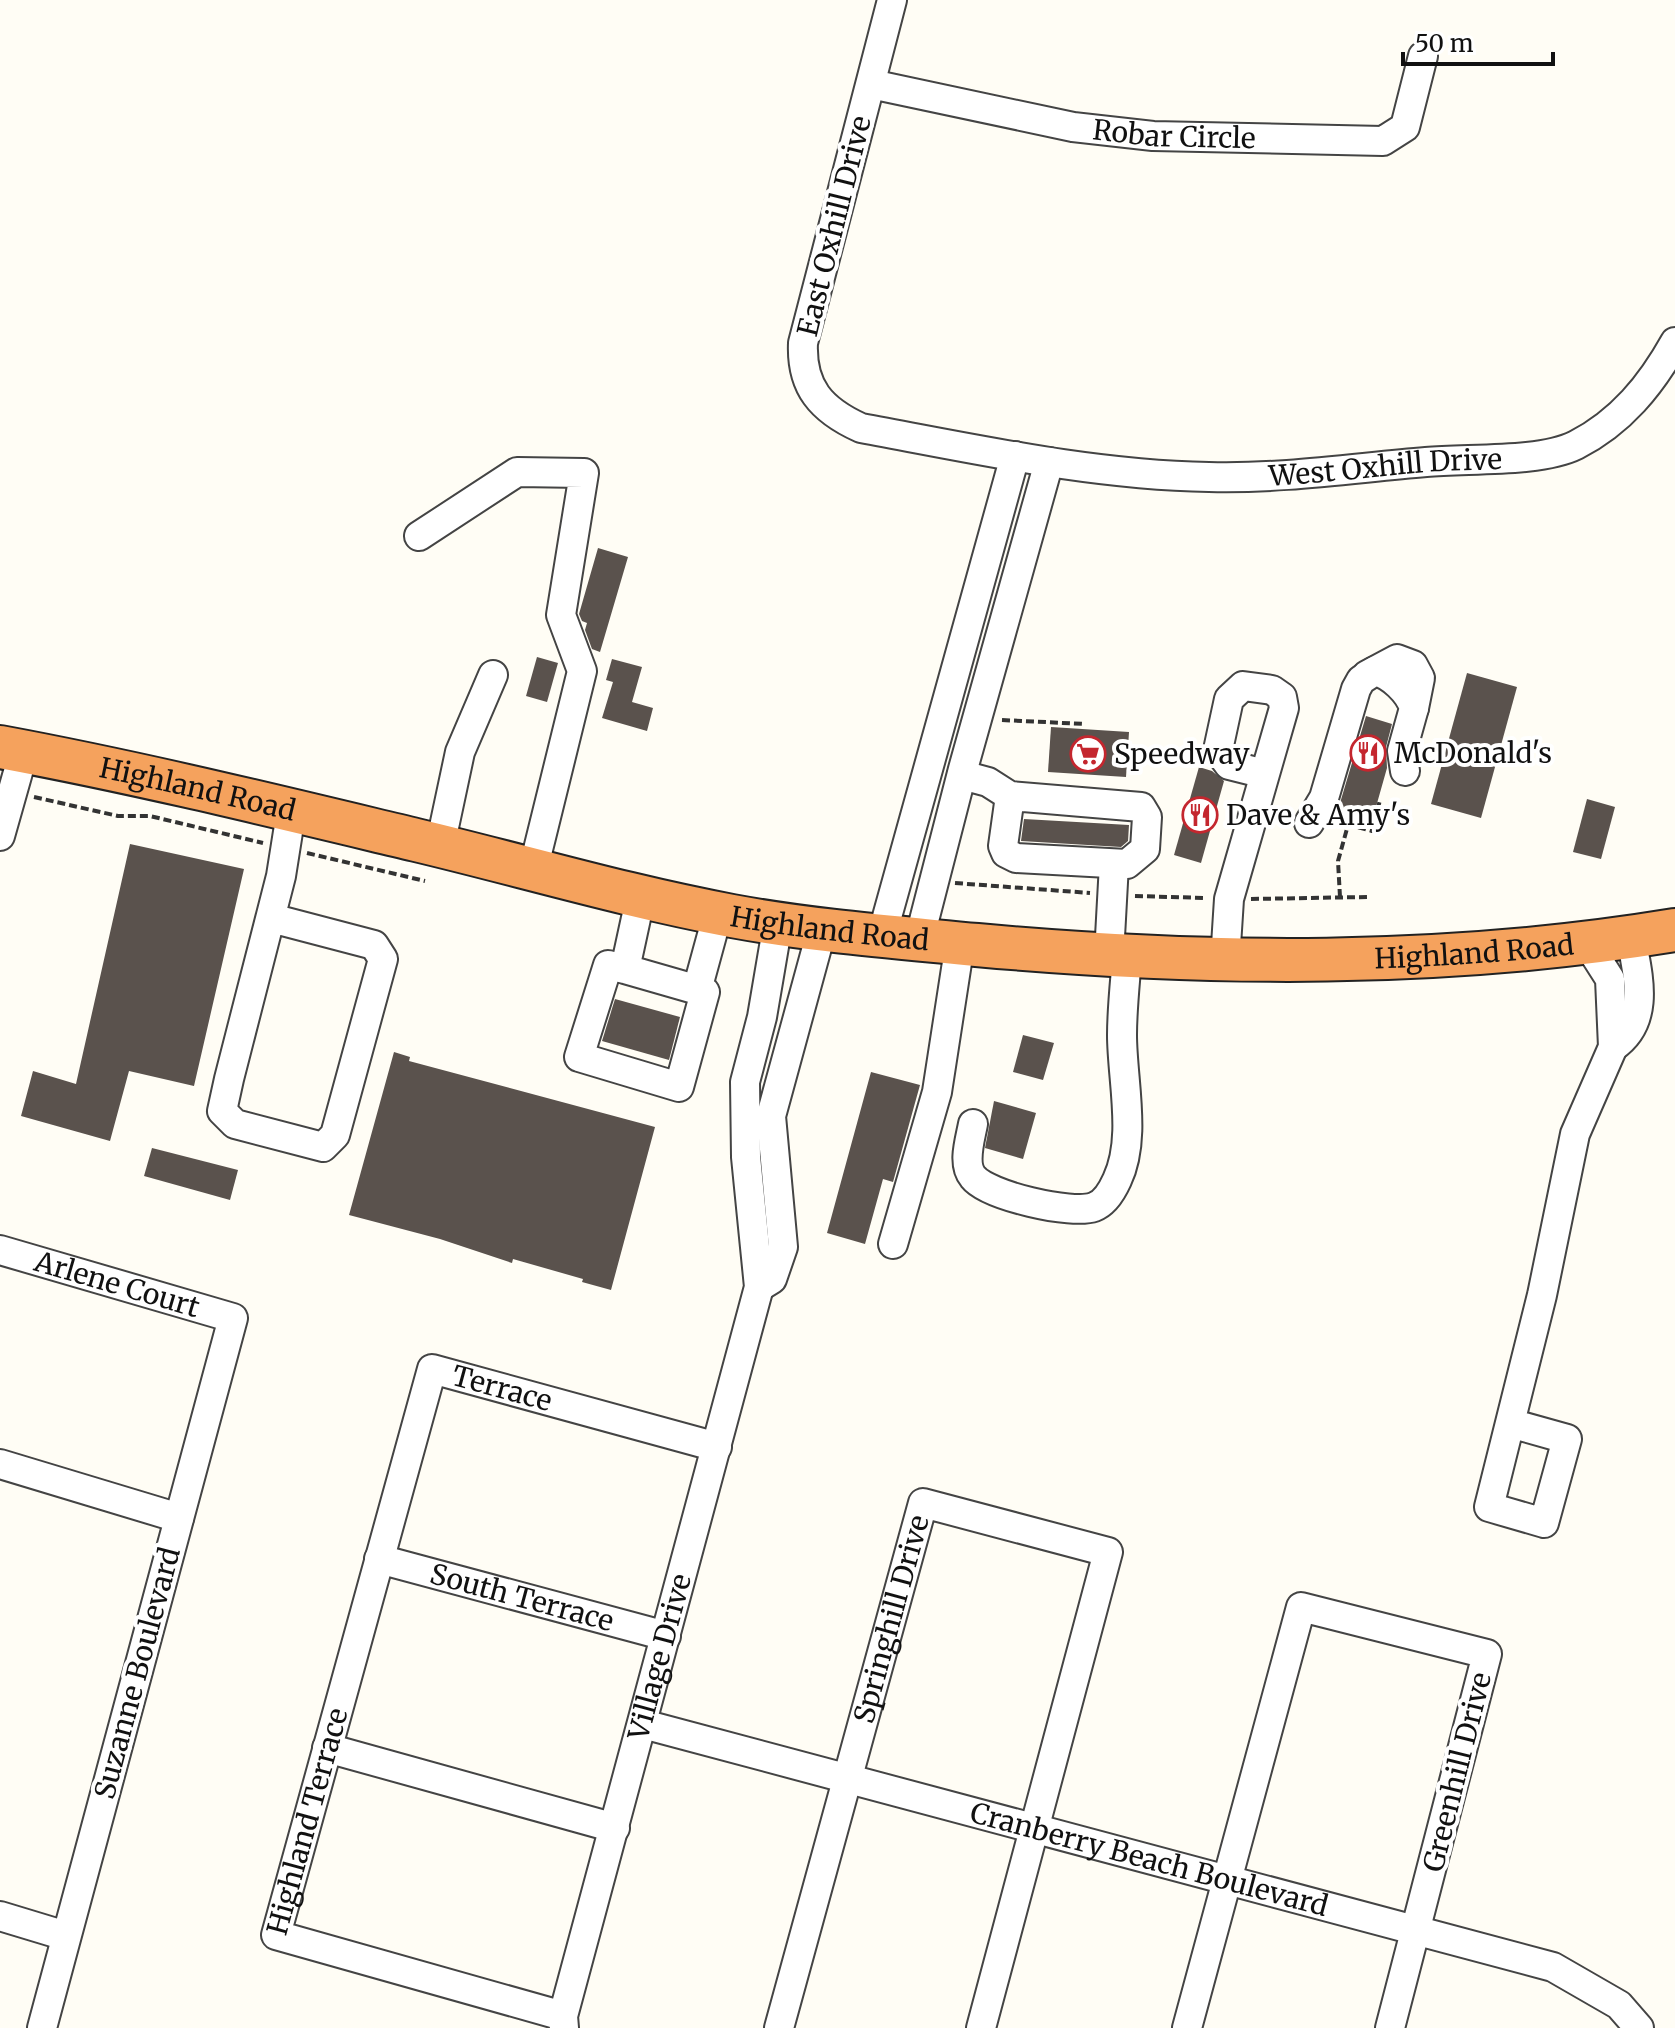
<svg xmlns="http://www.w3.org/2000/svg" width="1675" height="2028" font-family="Merriweather,serif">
  <rect width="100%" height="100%" fill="#fffdf5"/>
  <g fill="#5a524d">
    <path d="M598 548 628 557 600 652 592 649 585 630 587 623 582 621 579 614Z"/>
    <path d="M537 657 558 663 547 702 526 696Z"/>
    <path d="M612 659 642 667 632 702 653 708 647 731 602 718 613 682 606 680Z"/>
    <path d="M1467 673 1517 687 1481 818 1431 804Z"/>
    <path d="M1366 716 1392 724 1386 747 1387 768 1372 821 1358 817 1356 825 1332 818 1340 803Z"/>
    <path d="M1051 727 1129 732 1126 777 1048 772Z"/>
    <path d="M1199 767 1212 771 1224 781 1201 863 1174 855Z"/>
    <path d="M1587 799 1615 807 1601 859 1573 852Z"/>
    <path d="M1024 819 1129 825 1128 841 1121 847 1021 841Z"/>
    <path d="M130 844 244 869 194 1086 129 1071 110 1141 21 1116 33 1071 76 1084Z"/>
    <path d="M615 999 680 1017 669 1060 602 1041Z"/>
    <path d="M1023 1035 1054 1043 1043 1080 1013 1072Z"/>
    <path d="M394 1052 410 1057 409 1061 655 1127 611 1290 582 1282 583 1279 513 1259 512 1263 440 1239 349 1215Z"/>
    <path d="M871 1072 920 1085 893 1182 883 1179 865 1244 827 1233Z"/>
    <path d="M994 1101 1036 1113 1023 1159 985 1148Z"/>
    <path d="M152 1148 238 1170 230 1200 144 1176Z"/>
  </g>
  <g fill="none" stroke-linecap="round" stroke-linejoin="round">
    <defs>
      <g id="minor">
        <path id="s1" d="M892 0 803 343C801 387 821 410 861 428 976 449 1091 475 1209 477 1281 479 1354 468 1426 462 1468 458 1540 463 1576 445 1621 422 1651 385 1675 342"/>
        <path id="s2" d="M871 84 1073 127 1153 136 1383 141 1405 127 1423 56"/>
        <path d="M419 536 517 472 584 473 561 615 582 671 533 870"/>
        <path d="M1367 675 1397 659 1413 665 1420 678 1414 708"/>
        <path d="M962 775 988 782 1010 796 1141 807 1147 817 1145 849 1127 864 1016 858 1006 853 1003 846 1010 796"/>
        <path d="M1309 823 1324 798 1356 689 1361 680 1375 671C1391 675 1409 692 1414 708L1402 751 1405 771"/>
        <path d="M0 836 24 751"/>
        <path d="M440 846 460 752 493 675"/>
        <path d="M271 918 374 945 383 959 335 1135 323 1147 235 1124 222 1111 229 1079 281 876 291 813"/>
        <path d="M882 935 1015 456"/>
        <path d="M919 940 963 769 1049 462"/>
        <path d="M1109 955 1114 864"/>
        <path d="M1225 961 1229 899 1284 708 1282 697 1272 690 1243 686 1229 699 1218 750 1229 765 1265 774"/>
        <path d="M625 969 608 965 579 1057 679 1087 705 992 625 969 641 895"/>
        <path d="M697 990 718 913"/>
        <path d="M1613 1047C1651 1021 1638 976 1631 937"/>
        <path d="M973 1124C970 1140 962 1164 973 1177 988 1196 1072 1215 1094 1207 1105 1203 1112 1191 1117 1180 1137 1138 1122 1080 1122 1035 1122 1009 1125 983 1127 957"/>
        <path d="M893 1244 937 1092 960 943"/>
        <path id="s3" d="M0 1250 233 1318 42 2028"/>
        <path d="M759 1287 772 1279 783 1247 771 1116 822 929"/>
        <path d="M1510 1423 1567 1439 1544 1523 1489 1507 1542 1295 1575 1134 1613 1047 1610 979 1587 943"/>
        <path d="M0 1464 179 1518"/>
        <path id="s4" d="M379 1559 666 1636"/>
        <path id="s5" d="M643 1724 1553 1967 1619 2005 1639 2028"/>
        <path d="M327 1748 615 1828"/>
        <path d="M0 1916 66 1936"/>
        <path id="s6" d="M563 2016 276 1935 432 1369 717 1447"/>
        <path id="s7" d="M564 2028 563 2016 759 1287 746 1157 745 1082 762 1017 778 923"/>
        <path id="s8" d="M779 2028 923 1503 1108 1552 981 2028"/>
        <path d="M1187 2028 1301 1607 1487 1654 1390 2028"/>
      </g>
      <g id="highway">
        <path id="s9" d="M0 747C140 773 278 807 416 840 521 865 625 896 732 916 813 931 895 937 977 945 1210 966 1444 968 1675 930"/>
      </g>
    </defs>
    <use href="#minor" stroke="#444" stroke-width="32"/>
    <use href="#highway" stroke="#222" stroke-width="46"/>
    <g stroke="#333" stroke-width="4" stroke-dasharray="8 4" stroke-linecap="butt">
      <path d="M1002 720 1085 724"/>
      <path d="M34 797 118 816H150L263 843"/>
      <path d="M1335 821 1372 831 1380 800"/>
      <path d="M307 853 425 881"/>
      <path d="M955 883 1090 893"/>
      <path d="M1135 896 1206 898"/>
      <path d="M1340 897 1338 861 1348 825"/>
      <path d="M1251 899 1367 897"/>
    </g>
    <use href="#minor" stroke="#fff" stroke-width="28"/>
    <use href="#highway" stroke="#f5a25d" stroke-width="42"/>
  </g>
  <defs>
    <symbol id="restaurant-ring" viewBox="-11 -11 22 22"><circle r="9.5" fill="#fff" stroke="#c4262e" stroke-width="1.5"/><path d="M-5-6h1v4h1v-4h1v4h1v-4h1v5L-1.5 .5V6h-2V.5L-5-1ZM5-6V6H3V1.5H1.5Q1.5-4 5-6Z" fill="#c4262e"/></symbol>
    <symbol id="supermarket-ring" viewBox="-11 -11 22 22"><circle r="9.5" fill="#fff" stroke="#c4262e" stroke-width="1.5"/><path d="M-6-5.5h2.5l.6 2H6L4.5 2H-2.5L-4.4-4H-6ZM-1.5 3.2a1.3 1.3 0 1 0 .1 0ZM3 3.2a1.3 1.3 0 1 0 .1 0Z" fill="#c4262e"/></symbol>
  </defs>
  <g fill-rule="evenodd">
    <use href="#restaurant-ring" x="1348" y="733" width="40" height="40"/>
    <use href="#supermarket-ring" x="1068" y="734" width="40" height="40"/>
    <use href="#restaurant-ring" x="1180" y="795" width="40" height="40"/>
  </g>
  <g text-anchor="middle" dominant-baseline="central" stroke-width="8" stroke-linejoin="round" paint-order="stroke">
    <g font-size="28" fill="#111" stroke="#fff">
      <text stroke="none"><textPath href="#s2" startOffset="308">Robar Circle</textPath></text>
      <text transform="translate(834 226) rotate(-76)">East Oxhill Drive</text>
      <text stroke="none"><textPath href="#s1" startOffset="994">West Oxhill Drive</textPath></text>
      <text stroke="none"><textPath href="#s9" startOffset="202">Highland Road</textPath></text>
      <text stroke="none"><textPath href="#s9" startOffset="850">Highland Road</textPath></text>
      <text stroke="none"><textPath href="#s9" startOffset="1496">Highland Road</textPath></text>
      <text stroke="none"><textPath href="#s3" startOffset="122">Arlene Court</textPath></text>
      <text stroke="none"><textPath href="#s6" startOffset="958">Terrace</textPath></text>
      <text stroke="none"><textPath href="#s4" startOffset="148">South Terrace</textPath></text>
      <text stroke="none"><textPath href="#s8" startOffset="424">Springhill Drive</textPath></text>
      <text stroke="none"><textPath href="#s7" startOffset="384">Village Drive</textPath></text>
      <text transform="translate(137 1673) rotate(-75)">Suzanne Boulevard</text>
      <text transform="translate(1457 1772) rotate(-76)">Greenhill Drive</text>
      <text stroke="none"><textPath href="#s6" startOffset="416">Highland Terrace</textPath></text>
      <text stroke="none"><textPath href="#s5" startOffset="524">Cranberry Beach Boulevard</textPath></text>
    </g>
    <g font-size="28" fill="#111" stroke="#fff" text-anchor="start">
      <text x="1394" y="753">McDonald's</text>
      <text x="1114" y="754">Speedway</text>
      <text x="1226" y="815">Dave &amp; Amy's</text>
    </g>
  </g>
  <path d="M1403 52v12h150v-12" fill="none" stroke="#111111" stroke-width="4"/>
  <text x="1415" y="52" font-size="24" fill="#111111" stroke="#ffffff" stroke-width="6" paint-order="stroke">50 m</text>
</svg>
